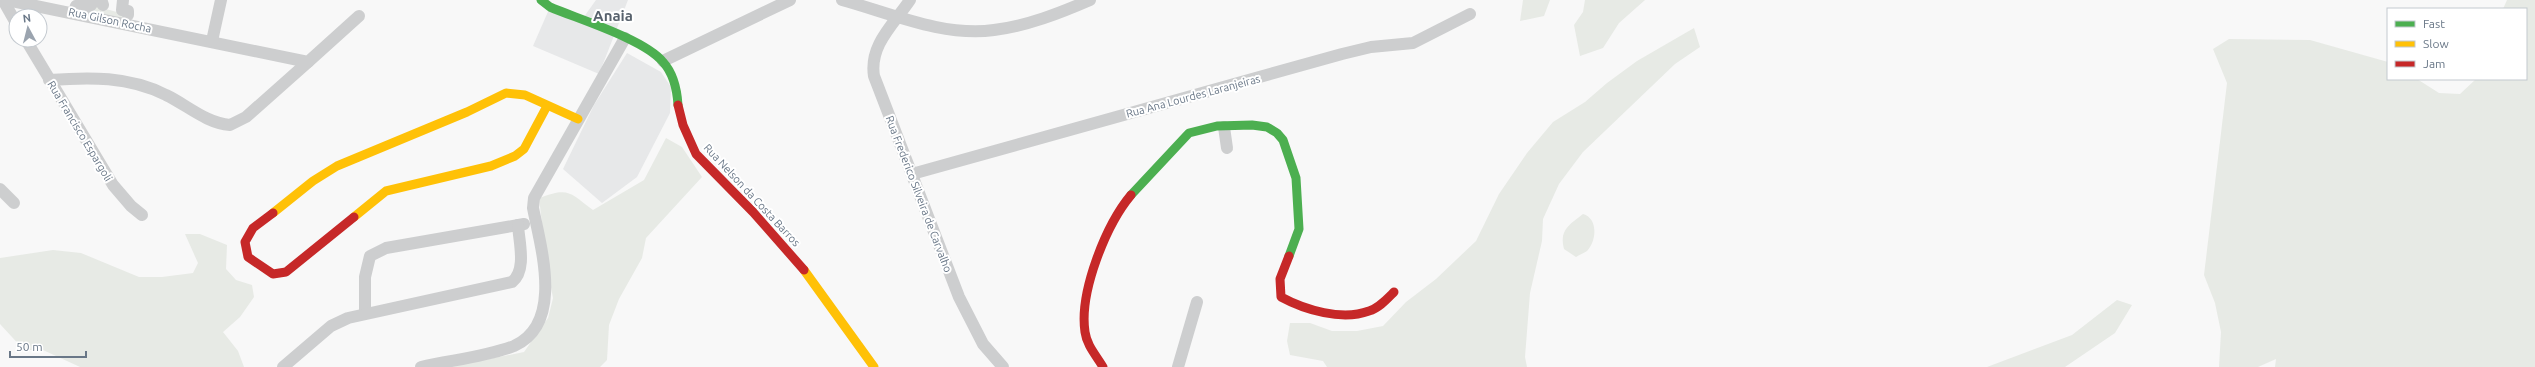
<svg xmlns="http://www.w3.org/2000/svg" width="2535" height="367" font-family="Ubuntu,sans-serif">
  <rect width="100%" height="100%" fill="#f8f8f8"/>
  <g fill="#e7e8e9">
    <path d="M596 0H628L599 74 533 46 550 7 581 21Z"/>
    <path d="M627 53 661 72 671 87 670 113 637 177 602 203 563 169 594 105Z"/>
  </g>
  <g fill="#e7eae5">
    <path d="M1523 0H1550L1544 16 1520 21Z"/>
    <path d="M1585 0H1645L1619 23 1603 48 1580 56 1574 25 1583 12Z"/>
    <path d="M2507 0H2535V367H2275L2276 359 2258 367H2219L2221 332 2215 303 2204 275 2227 83 2213 49 2229 39 2310 40 2388 62V79H2417L2439 93 2460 94 2476 79H2526V9H2503Z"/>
    <path d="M91 5 128 15 127 23 101 18 76 6Z"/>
    <path d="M1694 28 1700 47 1675 64 1583 152 1559 184 1543 219 1542 241 1530 293 1525 357 1527 367H1327L1323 361 1290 355 1287 341 1290 323H1310L1332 331H1357L1383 326 1406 302 1436 279 1476 241 1499 194 1527 153 1553 122 1585 102 1607 83 1637 61Z"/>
    <path d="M666 138 682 147 702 177 646 238 642 258 619 299 609 325 607 360 600 367H449L524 352 548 318 553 298 547 266 539 198C569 187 569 192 593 210L644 180Z"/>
    <path d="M1583 214C1598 218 1597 241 1587 251 1584 253 1579 255 1576 257L1564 249C1559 230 1569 225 1583 214Z"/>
    <path d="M185 234H200L227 245 226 269 236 280 252 285 254 297 240 317 223 332 238 351 244 367H80L43 350H24L0 324V258L53 250 81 253 139 277H162L193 273 198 263Z"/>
    <path d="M2117 300 2132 305 2115 333 2065 367H1987L2072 335Z"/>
  </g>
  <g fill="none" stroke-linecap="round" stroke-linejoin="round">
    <g stroke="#cdcecf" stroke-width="12">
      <path d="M3 0 16 23"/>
      <path d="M7 0 308 62 359 16"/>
      <path d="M123 0 122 10 128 11V15"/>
      <path d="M842 0C890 13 943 37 994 30 1027 26 1060 13 1090 0"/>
      <path d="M910 0C894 24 869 45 874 76L959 297 983 344 1003 367"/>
      <path d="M74 12 76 6 91 5 92 1 102 2 103 5"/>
      <path d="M26 40 113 185 131 206 142 215"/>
      <path d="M212 41 221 0"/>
      <path d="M663 61 790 0"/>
      <path d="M49 80C89 77 129 76 166 95 187 105 206 123 230 125L246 117 308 62"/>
      <path d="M1224 127 1227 148"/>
      <path d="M912 174 1342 54 1371 47 1413 43 1470 14"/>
      <path d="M0 189 14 203"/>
      <path d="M365 313V277L370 256 386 248 524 224"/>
      <path d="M283 367 331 326 348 318 512 282C527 270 519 242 518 225"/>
      <path d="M421 367C451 360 486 357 514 346 564 324 541 248 533 208L534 198 625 38"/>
      <path d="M1178 367 1197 302"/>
    </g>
    <g stroke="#4caf50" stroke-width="9">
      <path d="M541 0 550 7C578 19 644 39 663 62 674 74 677 89 678 105"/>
      <path d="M1131 195 1189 133 1217 126 1252 125 1267 127 1277 133 1283 140 1296 178 1299 229 1289 256"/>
    </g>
    <g stroke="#ffc107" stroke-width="9">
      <path d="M273 213 313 181 337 166 467 112 506 93 525 95 578 119"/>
      <path d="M354 217 386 191 491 166 515 156 524 149 547 106"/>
      <path d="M804 270 874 367"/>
    </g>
    <g stroke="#c62828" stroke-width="9">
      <path d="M678 105 683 125 696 154 753 212 804 270"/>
      <path d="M273 213 253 228 245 242 248 257 273 274 286 272 354 217"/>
      <path d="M1289 256 1280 279 1281 297C1305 310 1342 321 1369 311 1379 308 1387 299 1394 292"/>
      <path d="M1103 367C1096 355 1087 346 1085 332 1079 292 1106 225 1131 195"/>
    </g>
  </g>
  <g text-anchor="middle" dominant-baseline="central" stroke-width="4" stroke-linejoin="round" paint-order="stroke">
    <g font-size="11" fill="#697787" stroke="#fff">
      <text transform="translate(110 20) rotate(12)">Rua Gilson Rocha</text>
      <text transform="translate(1193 96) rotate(-15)">Rua Ana Lourdes Laranjeiras</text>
      <text transform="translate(80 131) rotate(59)">Rua Francisco Espargoli</text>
      <text transform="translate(919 194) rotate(69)">Rua Frederico Silveira de Carvalho</text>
      <text transform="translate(752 195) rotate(47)">Rua Nelson da Costa Barros</text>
    </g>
    <g font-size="15" font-weight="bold" fill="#57616c" stroke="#fff">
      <text x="613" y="15">Anaia</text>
    </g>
  </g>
  <rect x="2387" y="8" width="140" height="72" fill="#ffffff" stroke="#c3c9cf"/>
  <rect x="2395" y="21" width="20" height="6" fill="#4caf50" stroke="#c3c9cf"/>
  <text x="2423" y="28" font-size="12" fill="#697787">Fast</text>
  <rect x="2395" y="41" width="20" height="6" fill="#ffc107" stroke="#c3c9cf"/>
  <text x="2423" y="48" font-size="12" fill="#697787">Slow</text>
  <rect x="2395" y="61" width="20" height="6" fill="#c62828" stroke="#c3c9cf"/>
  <text x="2423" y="68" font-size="12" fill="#697787">Jam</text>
  <g transform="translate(28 28) rotate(353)"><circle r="19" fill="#ffffff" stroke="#c3c9cf"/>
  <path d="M0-3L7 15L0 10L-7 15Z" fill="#9ba4af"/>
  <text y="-6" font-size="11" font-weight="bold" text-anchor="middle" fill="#697787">N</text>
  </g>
  <path d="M10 351v6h76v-6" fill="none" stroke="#697787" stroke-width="2"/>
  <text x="16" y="351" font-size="12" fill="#697787" stroke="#ffffff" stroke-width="3" paint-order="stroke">50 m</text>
</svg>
